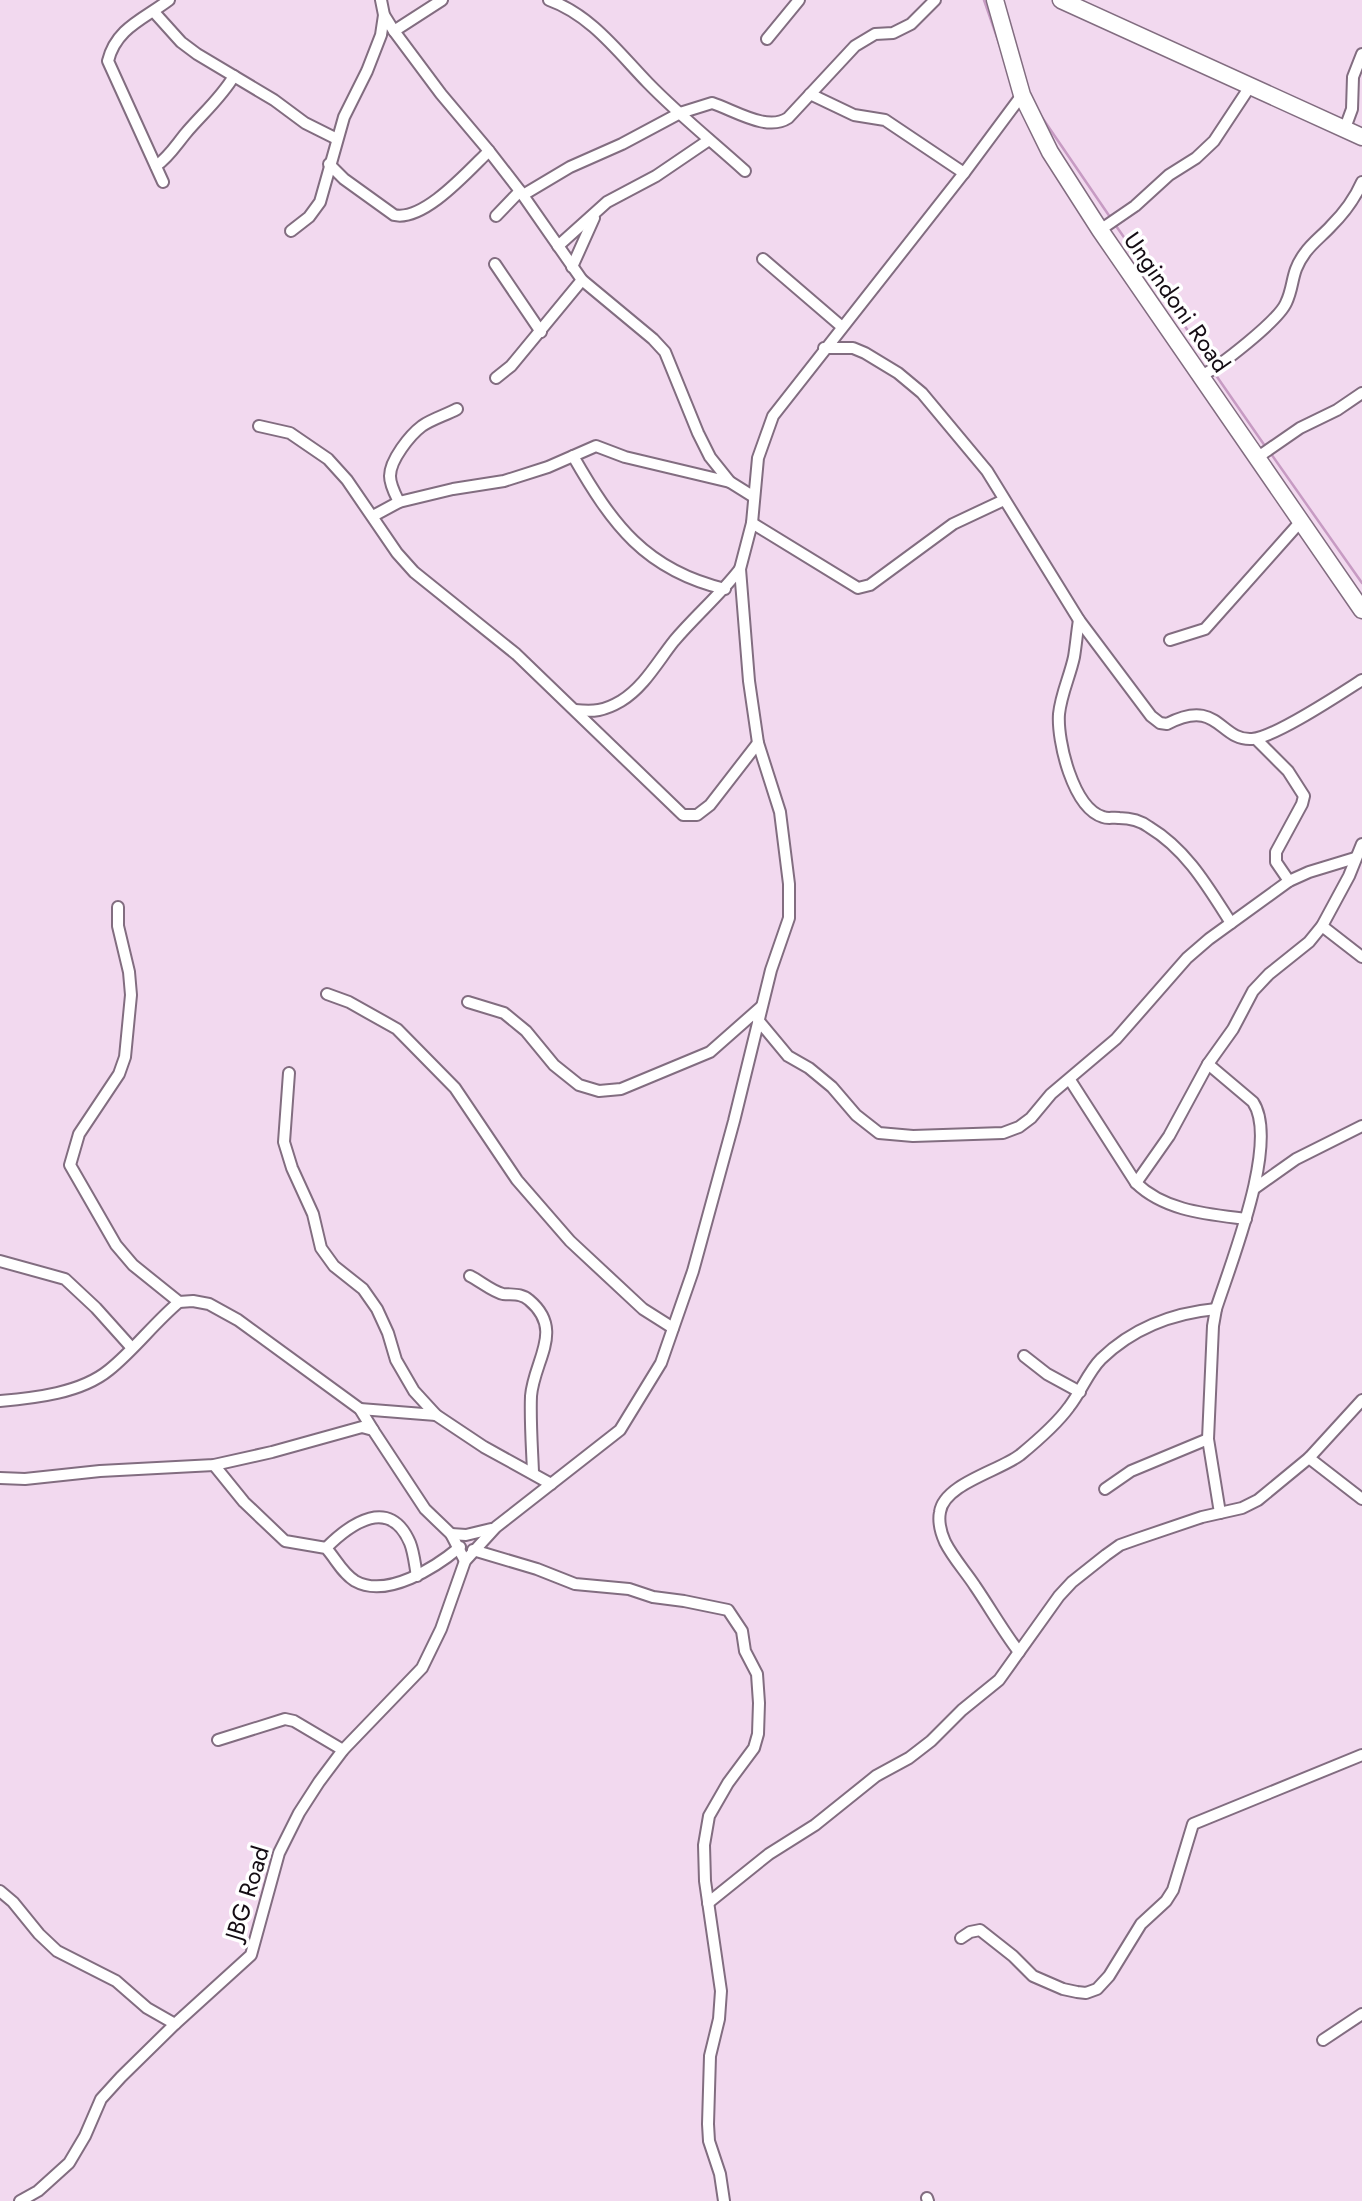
<svg xmlns="http://www.w3.org/2000/svg" width="1362" height="2201" font-family="Jost,sans-serif">
  <rect width="100%" height="100%" fill="#f2d9ef"/>
  <g fill="none" stroke-linecap="round" stroke-linejoin="round">
    <g stroke="#c79bc3" stroke-width="2.5">
      <path d="M984 0 1001 49"/>
      <path d="M1039 113 1110 217"/>
      <path d="M1114 223 1170 303 1210 365"/>
      <path d="M1213 371 1265 446"/>
      <path d="M1269 451 1362 583"/>
    </g>
    <defs>
      <g id="street">
        <path d="M381 0 384 15 394 31 441 94 489 151 520 191 582 280 653 339 665 352 698 433 710 457 730 482 754 497"/>
        <path d="M549 0C591 15 618 52 648 83 679 115 713 142 745 171"/>
        <path d="M154 12 181 42 197 54 274 100 305 123 337 139"/>
        <path d="M394 31 442 0"/>
        <path d="M767 39 799 0"/>
        <path d="M810 94 854 115 885 120 964 173"/>
        <path d="M1345 128 1352 109 1353 77 1362 54"/>
        <path d="M329 164 344 179 394 215C424 222 469 170 489 151"/>
        <path d="M156 166C169 157 176 145 186 133 202 114 221 98 234 76"/>
        <path d="M163 182 108 61C116 28 144 19 169 0"/>
        <path d="M523 195 570 167 622 144 680 113 712 103C734 110 767 132 788 118L855 46 875 34 893 33 911 24 935 0"/>
        <path d="M496 216 520 191"/>
        <path d="M1100 230 1135 206 1169 175 1196 158 1214 141 1251 85"/>
        <path d="M291 231 309 217 320 202 344 117 367 71 381 35 384 15"/>
        <path d="M558 246 607 202 656 176 709 140"/>
        <path d="M763 259 841 326"/>
        <path d="M495 264 541 332"/>
        <path d="M572 267 594 218"/>
        <path d="M824 348H853L865 353 898 373 922 393 987 471 1079 620 1151 716 1160 723 1167 724C1219 697 1219 741 1252 739 1274 738 1340 694 1362 680"/>
        <path d="M1201 376C1219 367 1278 321 1286 303 1295 284 1290 273 1305 253 1312 243 1323 235 1331 226 1343 214 1355 198 1362 182"/>
        <path d="M496 378 511 366 582 280"/>
        <path d="M259 426 290 433 328 459 347 480 397 553 414 572 516 654 683 815H697L710 805 758 743"/>
        <path d="M573 456C612 524 645 570 725 589"/>
        <path d="M1258 457 1300 428 1337 410 1362 393"/>
        <path d="M399 502C395 494 390 485 390 476 390 460 410 435 422 426 432 419 446 415 457 409"/>
        <path d="M373 516 399 502 453 489 504 481 548 467 596 446 625 457 730 482"/>
        <path d="M752 523 858 588 870 585 953 524 1004 500"/>
        <path d="M1079 620C1077 632 1076 645 1074 657 1070 676 1061 694 1059 714 1057 741 1073 808 1103 817 1108 819 1113 817 1119 818 1129 818 1141 821 1149 827 1187 850 1208 887 1231 923"/>
        <path d="M1170 640 1205 629 1302 520"/>
        <path d="M575 710C594 712 604 711 621 701 644 687 658 661 674 641 695 616 720 595 740 569"/>
        <path d="M1256 739 1288 771 1304 796 1302 804 1276 852V862L1289 881"/>
        <path d="M118 907V926L129 972 131 995 125 1057 119 1074 79 1134 70 1165 116 1245 133 1265 179 1302"/>
        <path d="M1322 926 1362 957"/>
        <path d="M327 994 349 1002 397 1029 455 1088 517 1180 570 1241 643 1309 673 1328"/>
        <path d="M468 1002 504 1013 526 1031 554 1065 579 1085 599 1091 621 1089 710 1052 761 1007"/>
        <path d="M758 1020 788 1056 809 1068 832 1087 856 1115 879 1133 913 1136 1003 1133 1019 1127 1031 1118 1051 1094 1116 1039 1187 958 1209 939 1289 881 1309 872 1355 858"/>
        <path d="M1208 1064 1253 1102C1280 1142 1230 1265 1216 1309L1213 1326 1208 1439 1220 1513"/>
        <path d="M289 1073 284 1142 292 1168 313 1214 321 1248 334 1266 363 1289 377 1309 388 1333 396 1360 414 1391 436 1415 484 1447 551 1484"/>
        <path d="M1070 1080 1136 1183C1165 1211 1207 1214 1246 1219"/>
        <path d="M1136 1183 1169 1136 1208 1064 1233 1029 1253 991 1269 974 1309 942 1322 926 1349 876 1362 844"/>
        <path d="M1255 1188 1296 1159 1362 1126"/>
        <path d="M0 1261 65 1279 96 1308 131 1347"/>
        <path d="M470 1276C480 1281 493 1292 503 1294 513 1295 521 1293 529 1300 565 1330 534 1360 531 1396 530 1421 532 1447 533 1472"/>
        <path d="M1024 1356 1047 1374 1080 1392"/>
        <path d="M0 1401C35 1398 81 1393 109 1370 134 1350 154 1323 179 1302L193 1301 209 1304 238 1320 360 1409 373 1430"/>
        <path d="M360 1409 436 1415"/>
        <path d="M1309 1458 1362 1499"/>
        <path d="M214 1465 244 1502 285 1541 326 1548C336 1559 342 1573 355 1581 387 1599 436 1567 460 1547"/>
        <path d="M0 1478 25 1479 100 1471 214 1465 272 1452 362 1427 373 1430 425 1509 451 1534 465 1561"/>
        <path d="M1105 1489 1131 1471 1208 1439"/>
        <path d="M451 1534 466 1535 491 1529"/>
        <path d="M326 1548C351 1523 390 1496 410 1543 414 1553 415 1566 417 1576"/>
        <path d="M473 1550 537 1569 575 1584 629 1589 653 1597 684 1601 728 1610 742 1631 745 1651 757 1674 759 1703 758 1734 754 1748 728 1783 709 1816 704 1845 705 1881 721 1991 719 2019 710 2056 708 2124 709 2141 720 2174 724 2201"/>
        <path d="M1019 1652C1003 1631 990 1608 975 1586 966 1572 953 1558 945 1542 941 1533 938 1522 940 1512 944 1484 999 1471 1020 1455 1037 1441 1056 1425 1069 1407 1081 1392 1088 1372 1101 1359 1133 1328 1173 1313 1216 1309"/>
        <path d="M218 1740 285 1719 294 1721 343 1750"/>
        <path d="M0 1891 13 1902 39 1934 57 1951 116 1981 147 2008 175 2024"/>
        <path d="M708 1903 769 1854 815 1825 876 1776 909 1758 931 1741 962 1710 999 1680 1059 1596 1072 1582 1106 1555 1120 1545 1137 1539 1202 1517 1242 1508 1258 1500 1309 1458 1362 1400"/>
        <path d="M961 1938 970 1932 980 1930 1013 1956 1033 1976 1063 1989 1077 1992 1086 1993 1097 1989 1109 1976 1141 1924 1166 1901 1173 1890 1193 1824 1362 1755"/>
        <path d="M1323 2040 1362 2014"/>
        <path d="M927 2198 928 2201"/>
        <path d="M20 2201 38 2191 69 2163 85 2136 101 2099 121 2077 175 2024 251 1955 279 1853 299 1813 319 1782 343 1750 422 1668 441 1629 465 1561 496 1527 620 1430 661 1363 693 1271 734 1121 771 970 789 918V884L780 812 758 743 749 681 740 569 752 523 758 458 773 416 964 173 1022 95"/>
      </g>
      <g id="secondary">
        <path d="M995 0 1022 95 1050 152 1100 230 1362 610"/>
        <path d="M1061 0 1362 137"/>
      </g>
    </defs>
    <use href="#street" stroke="#826d80" stroke-width="14"/>
    <use href="#secondary" stroke="#826d80" stroke-width="19"/>
    <use href="#street" stroke="#fff" stroke-width="10"/>
    <use href="#secondary" stroke="#fff" stroke-width="16"/>
  </g>
  <g text-anchor="middle" dominant-baseline="central" stroke-width="7" stroke-linejoin="round" paint-order="stroke">
    <g font-size="24" fill="#140c13" stroke="#fff">
      <text transform="translate(1177 302) rotate(55)">Ungindoni Road</text>
      <text transform="translate(247 1893) rotate(-73)">JBG Road</text>
    </g>
  </g>
</svg>
